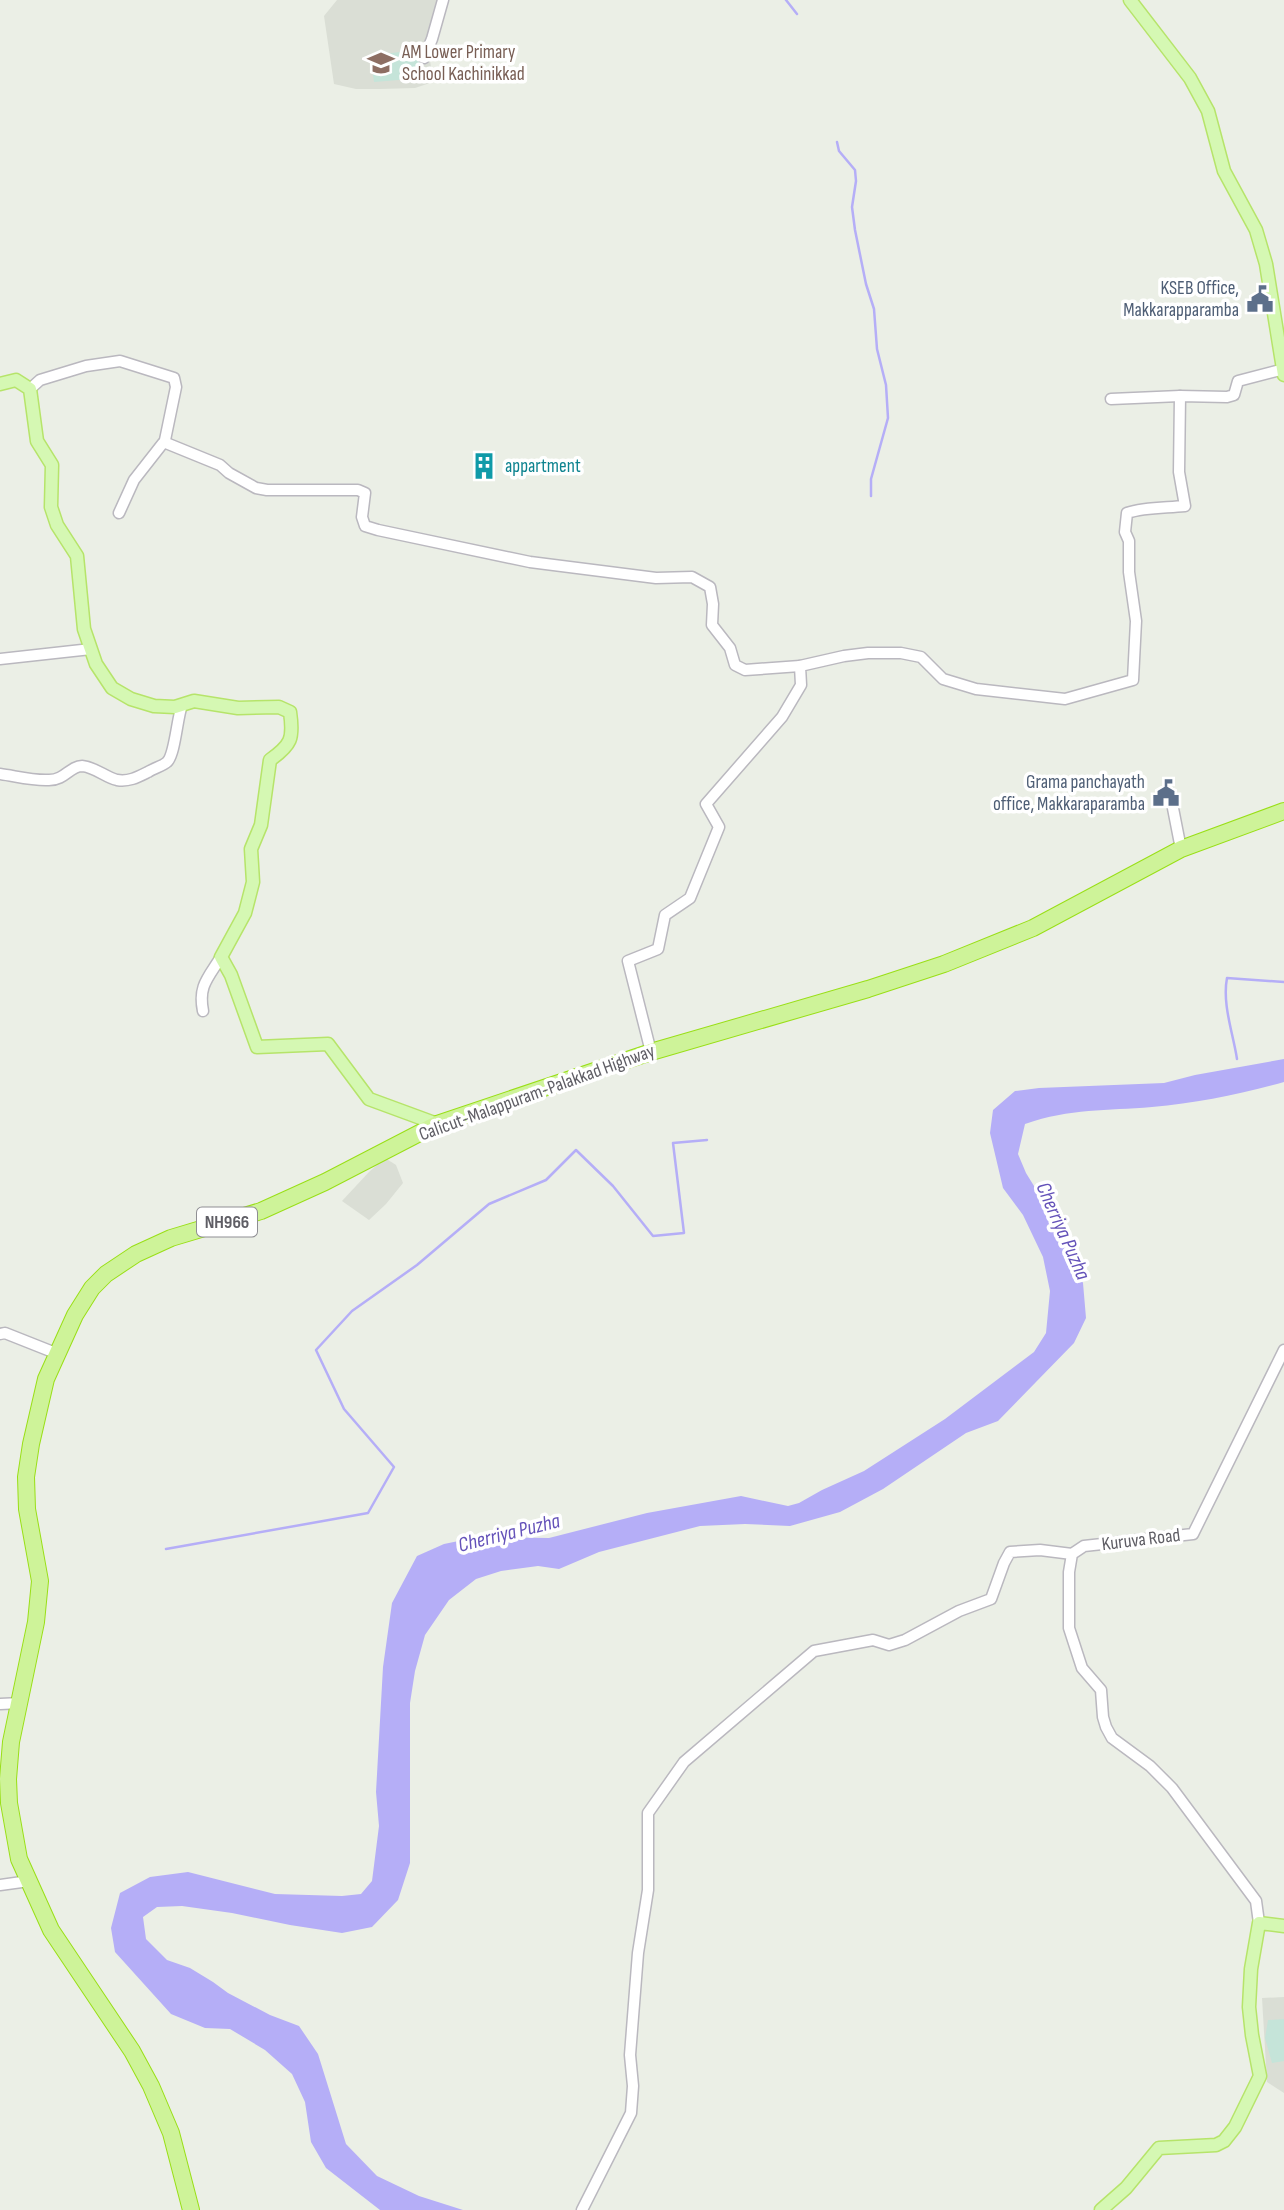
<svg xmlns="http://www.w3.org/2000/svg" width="1284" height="2210" font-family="'Sofia Sans Condensed',sans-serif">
  <rect width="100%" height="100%" fill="#ebefe6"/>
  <g fill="#daded5">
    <path d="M337 0H440L428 45 433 82 415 88 380 89H356L334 84 324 16Z"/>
    <path d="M385 1158 396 1165 403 1183 386 1204 369 1220 342 1201 369 1172Z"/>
    <path d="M1284 1997V2093L1267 2082 1262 1998Z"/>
  </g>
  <g fill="#c5e4d9">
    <path d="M421 49 423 78 374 82 370 56Z"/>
    <path d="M1284 2019V2061L1272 2063 1265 2038 1268 2020Z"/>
  </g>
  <path fill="#b5aef7" d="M1284 1059V1082C1241 1094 1197 1103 1152 1107 1106 1111 1071 1108 1025 1124L1018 1154 1026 1173 1050 1212 1083 1283 1086 1318 1074 1343 998 1421 966 1433 883 1489 840 1512 790 1526 745 1524 700 1526 599 1552 559 1569 538 1566 501 1571 476 1579 449 1600 425 1635 415 1671 410 1703V1863L398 1900 372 1927 342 1933 290 1925 232 1913 182 1906 157 1907 143 1917 146 1939 167 1960 190 1968 213 1982 228 1993 270 2015 299 2026 318 2054 346 2144 377 2176 419 2196 463 2210H380L326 2168 311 2142 305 2102 292 2074 265 2050 230 2029 205 2028 171 2014 115 1952 111 1928 120 1893 150 1877 188 1872 275 1894 342 1896 361 1894 372 1881 379 1826 376 1792 383 1667 392 1603 417 1556 444 1544 478 1537 549 1538 647 1513 741 1496 788 1506 799 1503 822 1490 864 1471 945 1419 1034 1352 1046 1333 1050 1291 1043 1257 1023 1215 1003 1188 990 1133 993 1110 1015 1091 1039 1088 1164 1083 1195 1075Z"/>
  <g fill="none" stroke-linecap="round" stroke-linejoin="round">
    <g stroke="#b5aef7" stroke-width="2.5">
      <path d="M786 0 797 14"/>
      <path d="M837 142 839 151 855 170 856 181 852 207 855 230 866 284 874 309 877 349 886 385 888 418 871 479V496"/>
      <path d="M1237 1059C1233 1033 1222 1004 1227 978L1284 982"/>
      <path d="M166 1549 368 1513 394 1467 344 1409 316 1350 352 1311 417 1265 489 1204 546 1180 576 1150 613 1186 653 1236 684 1233 673 1143 707 1140"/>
    </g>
    <defs>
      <g id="minor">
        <path d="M424 58 432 39 443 0"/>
        <path d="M30 389 40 380 86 366 120 361 174 378 176 387 165 440 166 443 220 465 229 473 256 488 267 490H358L365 493 362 517 365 526 378 530 530 562 656 578 692 577 710 587 713 604 712 625 730 648 735 665 745 670 800 666"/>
        <path d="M1111 399 1180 396"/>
        <path d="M119 513 134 480 163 443H166"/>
        <path d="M0 659 91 649"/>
        <path d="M0 774C15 776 33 781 49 780 65 780 70 766 82 766 95 767 105 777 117 780 129 782 138 777 148 772 154 768 163 766 167 762 175 755 177 718 182 705"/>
        <path d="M1170 793 1181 849"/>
        <path d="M203 1011C198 986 208 978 221 957"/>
        <path d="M651 1052 628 961 658 949 665 915 690 898 719 827 706 804 782 717 801 685 800 666 844 656 868 653H901L921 657 943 679 976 689 1065 699 1133 680 1136 621 1129 572V541L1125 532 1127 513C1145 507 1165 508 1185 506L1179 472 1180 396 1227 397 1234 395 1238 381 1284 369"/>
        <path d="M0 1334 5 1333 58 1354"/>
        <path d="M0 1704 21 1703"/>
        <path d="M0 1885 29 1881"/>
        <path d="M1259 1923 1256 1901 1172 1788 1150 1766 1112 1738 1106 1727 1103 1717 1101 1690 1082 1668 1069 1628V1572L1072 1554 1084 1546 1193 1534 1284 1350"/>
        <path d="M582 2210 631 2113 633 2086 630 2055 638 1953 648 1890V1813L684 1762 814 1651 873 1640 889 1645 905 1640 959 1611 991 1599 1004 1563 1010 1552 1040 1550 1072 1554"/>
      </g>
      <g id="major">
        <path d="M1130 0 1190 78 1208 111 1224 171 1256 230 1266 264 1284 375"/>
        <path d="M0 384 16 380 30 389 37 441 52 465 51 507 57 525 77 556 84 629 96 664 112 688 131 699 154 706 175 707 194 701 238 708 279 707 290 712C294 739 291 745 270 760L261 825 251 849 253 882 245 913 221 957 231 975 257 1047 328 1044 369 1099 437 1124"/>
        <path d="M1101 2210 1126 2188 1159 2148 1216 2145 1224 2141 1235 2127 1260 2076 1252 2035 1249 2007 1251 1969 1259 1923 1284 1926"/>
      </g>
      <path id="highway" d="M191 2210 171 2133 151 2086 132 2051 51 1930 19 1859 9 1803 8 1779 11 1742 36 1622 40 1581 27 1509 26 1477 31 1444 46 1379 75 1315 92 1288 106 1274 136 1254 171 1238 261 1211 325 1182 437 1124 651 1052 868 989 944 964 1033 928 1181 849 1284 811"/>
    </defs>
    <use href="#minor" stroke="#bab8bf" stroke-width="13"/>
    <use href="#major" stroke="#b6e46a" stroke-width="15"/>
    <use href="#highway" stroke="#99df16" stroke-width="18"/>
    <use href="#minor" stroke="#fff" stroke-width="10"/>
    <use href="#major" stroke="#d5f8b3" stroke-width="12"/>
    <use href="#highway" stroke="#cef399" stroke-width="16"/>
  </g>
  <defs>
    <symbol id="school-bare" viewBox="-9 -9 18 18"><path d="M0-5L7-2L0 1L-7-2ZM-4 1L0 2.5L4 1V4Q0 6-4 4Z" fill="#8d6e63" stroke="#fff" stroke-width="2.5" paint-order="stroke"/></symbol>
    <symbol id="civic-bare" viewBox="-9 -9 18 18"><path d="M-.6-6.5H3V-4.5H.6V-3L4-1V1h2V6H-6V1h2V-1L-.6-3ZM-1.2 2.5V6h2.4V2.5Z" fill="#5c6f8a" stroke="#fff" stroke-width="2.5" paint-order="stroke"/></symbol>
    <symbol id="building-bare" viewBox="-9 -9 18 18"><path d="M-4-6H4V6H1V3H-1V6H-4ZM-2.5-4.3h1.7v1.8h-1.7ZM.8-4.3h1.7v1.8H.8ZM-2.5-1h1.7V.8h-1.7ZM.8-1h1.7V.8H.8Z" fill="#0f9aa8" stroke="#fff" stroke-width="2.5" paint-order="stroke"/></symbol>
  </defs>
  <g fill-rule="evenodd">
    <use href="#school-bare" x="362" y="44" width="38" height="38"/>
    <use href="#civic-bare" x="1241" y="280" width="38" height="38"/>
    <use href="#building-bare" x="465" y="447" width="38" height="38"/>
    <use href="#civic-bare" x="1147" y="774" width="38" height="38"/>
  </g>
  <g text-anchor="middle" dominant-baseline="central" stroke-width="7" stroke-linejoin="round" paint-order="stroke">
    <rect fill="#fff" stroke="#8f8e93" stroke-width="2" x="197" y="1207.5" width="60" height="29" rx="5"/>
    <g font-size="18" font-weight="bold" fill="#5f5e65">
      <text x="227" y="1222">NH966</text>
    </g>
    <g font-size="19" fill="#785e54" stroke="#fff" text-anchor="start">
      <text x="402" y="52">AM Lower Primary<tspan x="402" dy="22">School Kachinikkad</tspan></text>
    </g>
    <g font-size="19" fill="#4e5e75" stroke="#fff" text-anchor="end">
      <text x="1239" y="288">KSEB Office,<tspan x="1239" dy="22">Makkarapparamba</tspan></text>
      <text x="1145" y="782">Grama panchayath<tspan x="1145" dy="22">office, Makkaraparamba</tspan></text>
    </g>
    <g font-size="19" fill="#0d838f" stroke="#fff" text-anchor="start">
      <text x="505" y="466">appartment</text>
    </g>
    <g font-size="19" fill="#5f5e65" stroke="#fff">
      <text transform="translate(537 1093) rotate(-20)">Calicut-Malappuram-Palakkad Highway</text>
      <text transform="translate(1141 1540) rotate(-7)">Kuruva Road</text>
    </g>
    <g font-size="21" font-style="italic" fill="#6452b9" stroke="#fff">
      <text transform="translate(1063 1231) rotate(66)">Cherriya Puzha</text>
      <text transform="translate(509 1533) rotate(-14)">Cherriya Puzha</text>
    </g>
  </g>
</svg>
